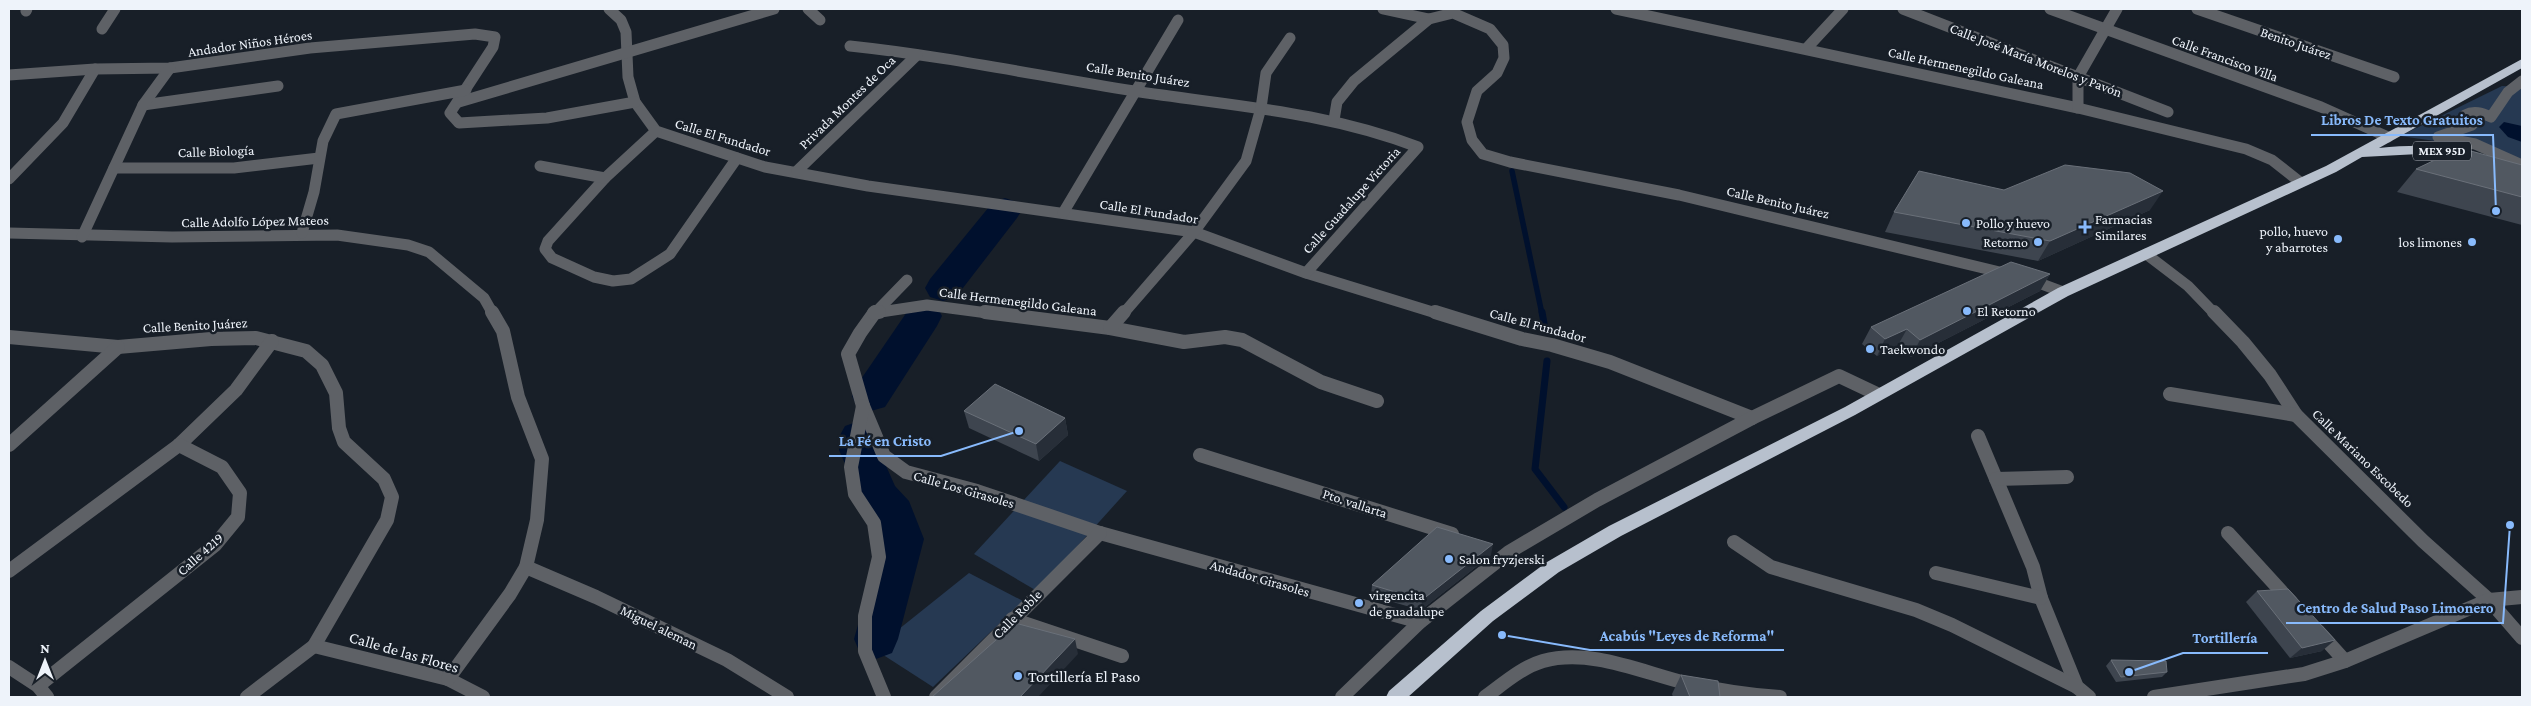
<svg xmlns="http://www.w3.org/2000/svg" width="2531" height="706" font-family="'Crimson Pro',serif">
  <rect width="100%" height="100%" fill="#181f28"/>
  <g fill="#263952">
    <path d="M2502 86 2522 87V169L2470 146 2400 136Z"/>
    <path d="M1060 461 1127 491 1037 591 974 554Z"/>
    <path d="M969 573 1023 601 933 687 874 649Z"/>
  </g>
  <path fill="#00102d" d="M2504 122 2522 126V142L2508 137 2499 127Z"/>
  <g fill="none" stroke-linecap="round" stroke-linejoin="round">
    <path stroke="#00102d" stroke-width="5.5" d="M1512 171 1542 314"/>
    <g stroke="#00102d" stroke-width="7">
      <path d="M1542 312 1545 329"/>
      <path d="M1547 361 1535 469 1564 507"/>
    </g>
    <g fill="#00102d" fill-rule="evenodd">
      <path d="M1005 198 1017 202 1022 210 1017 218 956 297 943 301 930 297 925 288 930 279 993 202Z"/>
      <path d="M924 303 937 306 942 316 937 326 885 407 871 411 857 407 852 396 857 385 911 306Z"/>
      <path d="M859 421 873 426 879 437V450L895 486 909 501 924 539 898 639 892 653 876 659 860 653 854 639 882 539 876 521 865 508 859 496 839 450V437L845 426Z"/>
    </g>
    <g stroke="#5e6166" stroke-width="11">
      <path d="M609 9 621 20 626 32 628 77 635 102 656 131 765 167 868 186 1194 232 1306 273 1439 314"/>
      <path d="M808 9 820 20"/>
      <path d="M1383 9 1429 19 1453 13 1490 29 1503 45 1504 58 1497 73 1477 91 1467 122 1472 140 1483 154 1510 162 1679 195 2008 274"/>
      <path d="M1616 9 2078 108 2246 149 2272 160 2300 182"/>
      <path d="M1903 9 2168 112"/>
      <path d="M2050 9 2321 107 2388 137"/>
      <path d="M2197 9 2394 77"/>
      <path d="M26 11 27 9"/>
      <path d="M102 29 115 9"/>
      <path d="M850 46C945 56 1039 76 1134 91 1231 106 1324 111 1418 147L1306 273"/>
      <path d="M1806 49 1843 9"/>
      <path d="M9 75 95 69 170 68 310 48 475 34 495 37 493 47 450 113 459 123 547 118 635 102"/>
      <path d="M2522 81 2508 92 2491 117C2482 113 2474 110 2465 115L2466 120 2472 125 2438 137 2475 144 2522 165"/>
      <path d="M459 102 774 9"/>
      <path d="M143 105 278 86"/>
      <path d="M2078 108V77L2117 9"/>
      <path d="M1334 120 1337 102 1354 81 1429 19"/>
      <path d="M656 131 605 178 548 241 545 249 552 258 594 277 613 281 631 279 670 254 737 158"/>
      <path d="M540 166 605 178"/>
      <path d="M114 168H234L319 158"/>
      <path d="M797 171 917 55"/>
      <path d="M9 179 63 123 95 69"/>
      <path d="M1063 213 1178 20"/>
      <path d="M9 233 172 237 337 235 408 245 429 252 484 298 493 314"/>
      <path d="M302 233 314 192 323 141 336 114 466 90"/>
      <path d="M82 237 143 105 170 68"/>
      <path d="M2146 254 2188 286 2215 314"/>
      <path d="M2028 279 2063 292"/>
      <path d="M874 313 927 305 995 314"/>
      <path d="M874 314 907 280"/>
      <path d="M1123 314 1194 232 1246 161 1261 108 1266 73 1290 38"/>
    </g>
    <g stroke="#5e6166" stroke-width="14">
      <path d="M875 312 860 333 848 354 863 406 884 456 906 472 977 491 1100 533 1420 622"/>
      <path d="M985 312 1110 328 1184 342 1225 337 1242 340 1321 382 1377 401"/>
      <path d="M1435 312 1522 339 1552 345 1610 362 1752 418"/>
      <path d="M2214 312 2243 342 2270 375 2296 415 2423 541 2489 600 2522 638"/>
      <path d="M874 313 879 312"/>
      <path d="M1110 328 1124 312"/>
      <path d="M9 337 118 347 211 339 256 338 306 351 322 365 336 393 339 428 344 442 384 479 392 497 387 520 314 646 247 697"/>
      <path d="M2170 394 2296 415"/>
      <path d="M863 406 851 467 855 494 874 523 879 557 865 616V651L884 697"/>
      <path d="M1978 436 2033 567 2041 598 2077 687 2089 697"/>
      <path d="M9 445 118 347"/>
      <path d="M1200 455 1452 534"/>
      <path d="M1996 479 2067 477"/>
      <path d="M2228 533 2291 602"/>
      <path d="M1734 542 1771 567 1916 610 1952 625 2077 687"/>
      <path d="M526 567 596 597 727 660 787 697"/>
      <path d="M9 571 179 445 236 390 272 341"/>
      <path d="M1936 573 2041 598"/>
      <path d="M1012 619 1122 656"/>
      <path d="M2318 631 2345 661"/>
      <path d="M314 646 448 679 483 697"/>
      <path d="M9 667 38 686 47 697"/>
      <path d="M448 679 510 594 526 567 537 520 542 459 518 397 503 331 492 312"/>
      <path d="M38 686 215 545 238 517 240 493 222 467 179 445"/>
      <path d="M936 697 1100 533"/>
      <path d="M1342 697 1420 622 1509 552 1597 500 1752 418 1839 376 1877 394"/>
      <path d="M1485 697C1503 684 1522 667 1543 661 1590 648 1641 672 1686 683 1717 690 1748 695 1780 697"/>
      <path d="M2154 697 2304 674 2345 661 2489 600 2522 597"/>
    </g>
    <path fill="#b7c0cd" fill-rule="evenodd" d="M2522 59V68L2379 148C2412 145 2445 144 2477 153L2479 156 2477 159 2419 154 2362 157 2336 172 2068 296 1855 415 1621 536 1559 572 1493 621 1408 697H1386L1389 691 1481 611 1547 562 1609 526 1845 407 2058 288 2326 166Z"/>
  </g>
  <g fill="#3e454f">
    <path d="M2522 165V225L2397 192 2416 169Z"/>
    <path d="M2150 210 2038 261 1885 232 1894 212Z"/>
    <path d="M2050 274 2040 291 1911 357 1898 345 1877 356 1862 344 1871 327Z"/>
    <path d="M964 411 1065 418 1068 435 1039 461 969 428Z"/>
    <path d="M1491 555 1421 610 1371 596 1372 585Z"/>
    <path d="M2257 591 2322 651 2290 658 2246 602Z"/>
    <path d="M2111 660 2167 672 2162 677 2116 682 2106 666Z"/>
    <path d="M1681 675 1720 697H1673L1672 694Z"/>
  </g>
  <g fill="#272e38">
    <path d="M2163 191 2150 210 2038 261 2050 241Z"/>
    <path d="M2050 274 2040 291 1911 357 1920 340Z"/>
    <path d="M1907 329 1898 345 1877 356 1885 339Z"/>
    <path d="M1065 418 1068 435 1039 461 1036 444Z"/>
    <path d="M1493 544 1491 555 1421 610 1422 600Z"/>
    <path d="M1075 639 1078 654 1038 697H1020Z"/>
    <path d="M2335 640 2322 651 2290 658 2302 648Z"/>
  </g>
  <g fill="#515861" stroke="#6a7079">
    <path d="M2460 148 2522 165V197L2416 169Z"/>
    <path d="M2065 165 2130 173 2163 191 2050 241 1894 212 1919 171 2004 190Z"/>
    <path d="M2011 262 2050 274 1920 340 1907 329 1885 339 1871 327Z"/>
    <path d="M995 384 1065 418 1036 444 964 411Z"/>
    <path d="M1437 527 1493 544 1422 600 1372 585Z"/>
    <path d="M2288 589 2335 640 2302 648 2257 591Z"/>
    <path d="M1015 623 1075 639 1020 697H932Z"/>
    <path d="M2111 660 2166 661 2167 672 2121 677Z"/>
    <path d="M1681 675 1718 681 1720 697H1690Z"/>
  </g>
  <g fill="#88bafc" stroke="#181f28" stroke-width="2">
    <circle cx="1966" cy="223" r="5"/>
    <path d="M2082.5 219.5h5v5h5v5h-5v5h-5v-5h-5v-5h5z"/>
    <circle cx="2338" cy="239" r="5"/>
    <circle cx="2038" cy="242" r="5"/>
    <circle cx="2472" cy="242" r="5"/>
    <circle cx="1967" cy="311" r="5"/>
    <circle cx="1870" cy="349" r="5"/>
    <circle cx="1449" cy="559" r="5"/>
    <circle cx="1359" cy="603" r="5"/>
    <circle cx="1018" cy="676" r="5"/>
  </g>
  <g text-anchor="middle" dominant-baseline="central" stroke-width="5" stroke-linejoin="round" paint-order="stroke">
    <rect fill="#181f28" stroke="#aeb3bb" stroke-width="1" x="2413" y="141.5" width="58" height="19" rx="4"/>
    <g font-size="12" font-weight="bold" fill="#eef3fa">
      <text x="2442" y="151">MEX 95D</text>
    </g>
    <g font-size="14" fill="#eef3fa" stroke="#181f28">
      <text transform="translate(250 43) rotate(-8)">Andador Niños Héroes</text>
      <text transform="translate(2296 43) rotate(19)">Benito Juárez</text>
      <text transform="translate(2225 58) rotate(20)">Calle Francisco Villa</text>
      <text transform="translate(2036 60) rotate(21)">Calle José María Morelos y Pavón</text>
      <text transform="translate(1966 68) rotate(12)">Calle Hermenegildo Galeana</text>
      <text transform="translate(1138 74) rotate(9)">Calle Benito Juárez</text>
      <text transform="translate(847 102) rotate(-44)">Privada Montes de Oca</text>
      <text transform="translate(723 137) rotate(17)">Calle El Fundador</text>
      <text transform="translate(216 151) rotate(-2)">Calle Biología</text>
      <text transform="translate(1351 200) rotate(-48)">Calle Guadalupe Victoria</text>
      <text transform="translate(1778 202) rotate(13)">Calle Benito Juárez</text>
      <text transform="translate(1149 211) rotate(9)">Calle El Fundador</text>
      <text transform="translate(255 221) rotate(-1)">Calle Adolfo López Mateos</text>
      <text transform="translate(1018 301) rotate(7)">Calle Hermenegildo Galeana</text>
      <text transform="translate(195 325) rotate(-3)">Calle Benito Juárez</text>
      <text transform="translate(1538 325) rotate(15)">Calle El Fundador</text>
      <text transform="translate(2363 458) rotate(44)">Calle Mariano Escobedo</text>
      <text transform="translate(964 489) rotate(16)">Calle Los Girasoles</text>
      <text transform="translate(1355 503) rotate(18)">Pto. vallarta</text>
      <text transform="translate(200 554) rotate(-42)">Calle 4219</text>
      <text transform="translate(1260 578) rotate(16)">Andador Girasoles</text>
      <text transform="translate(1017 614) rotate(-45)">Calle Roble</text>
      <text transform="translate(659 627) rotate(26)">Miguel aleman</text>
    </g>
    <g font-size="14" fill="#eef3fa" stroke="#181f28" text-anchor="start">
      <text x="2095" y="219">Farmacias<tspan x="2095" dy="16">Similares</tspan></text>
      <text x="1976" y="223">Pollo y huevo</text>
      <text x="2328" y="231" text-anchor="end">pollo, huevo<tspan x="2328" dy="16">y abarrotes</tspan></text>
      <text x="2028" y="242" text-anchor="end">Retorno</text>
      <text x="2462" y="242" text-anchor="end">los limones</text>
      <text x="1977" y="311">El Retorno</text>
      <text x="1880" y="349">Taekwondo</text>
      <text x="1459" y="559">Salon fryzjerski</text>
      <text x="1369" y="595">virgencita<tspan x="1369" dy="16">de guadalupe</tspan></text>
    </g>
    <g font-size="16" fill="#eef3fa" stroke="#181f28">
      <text transform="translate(404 652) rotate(16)">Calle de las Flores</text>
    </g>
    <g font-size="16" fill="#eef3fa" stroke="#181f28" text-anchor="start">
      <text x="1028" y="676">Tortillería El Paso</text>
    </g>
  </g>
  <path fill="none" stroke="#88bafc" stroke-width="2" d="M2496 211L2493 135H2311M1019 431L941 456H829M2510 525L2503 623H2286M1502 635L1590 650H1784M2129 672L2183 653H2268"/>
  <g fill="#88bafc" stroke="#181f28" stroke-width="2">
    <circle cx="2496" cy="211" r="5"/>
    <circle cx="1019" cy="431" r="5"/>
    <circle cx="2510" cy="525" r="5"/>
    <circle cx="1502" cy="635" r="5"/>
    <circle cx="2129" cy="672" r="5"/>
  </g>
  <g font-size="15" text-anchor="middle" font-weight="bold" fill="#88bafc" stroke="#181f28" stroke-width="5" stroke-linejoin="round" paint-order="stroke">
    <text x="2402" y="125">Libros De Texto Gratuitos</text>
    <text x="885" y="446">La Fé en Cristo</text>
    <text x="2395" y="613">Centro de Salud Paso Limonero</text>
    <text x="1687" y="641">Acabús "Leyes de Reforma"</text>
    <text x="2225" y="643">Tortillería</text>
  </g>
  <rect width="2531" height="706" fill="none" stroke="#eef3fa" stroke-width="20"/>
  <g transform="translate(45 661)" stroke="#181f28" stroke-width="4" paint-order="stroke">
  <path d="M0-4L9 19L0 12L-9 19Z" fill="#eef3fa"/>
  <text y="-8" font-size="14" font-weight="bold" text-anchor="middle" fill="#eef3fa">N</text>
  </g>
</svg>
